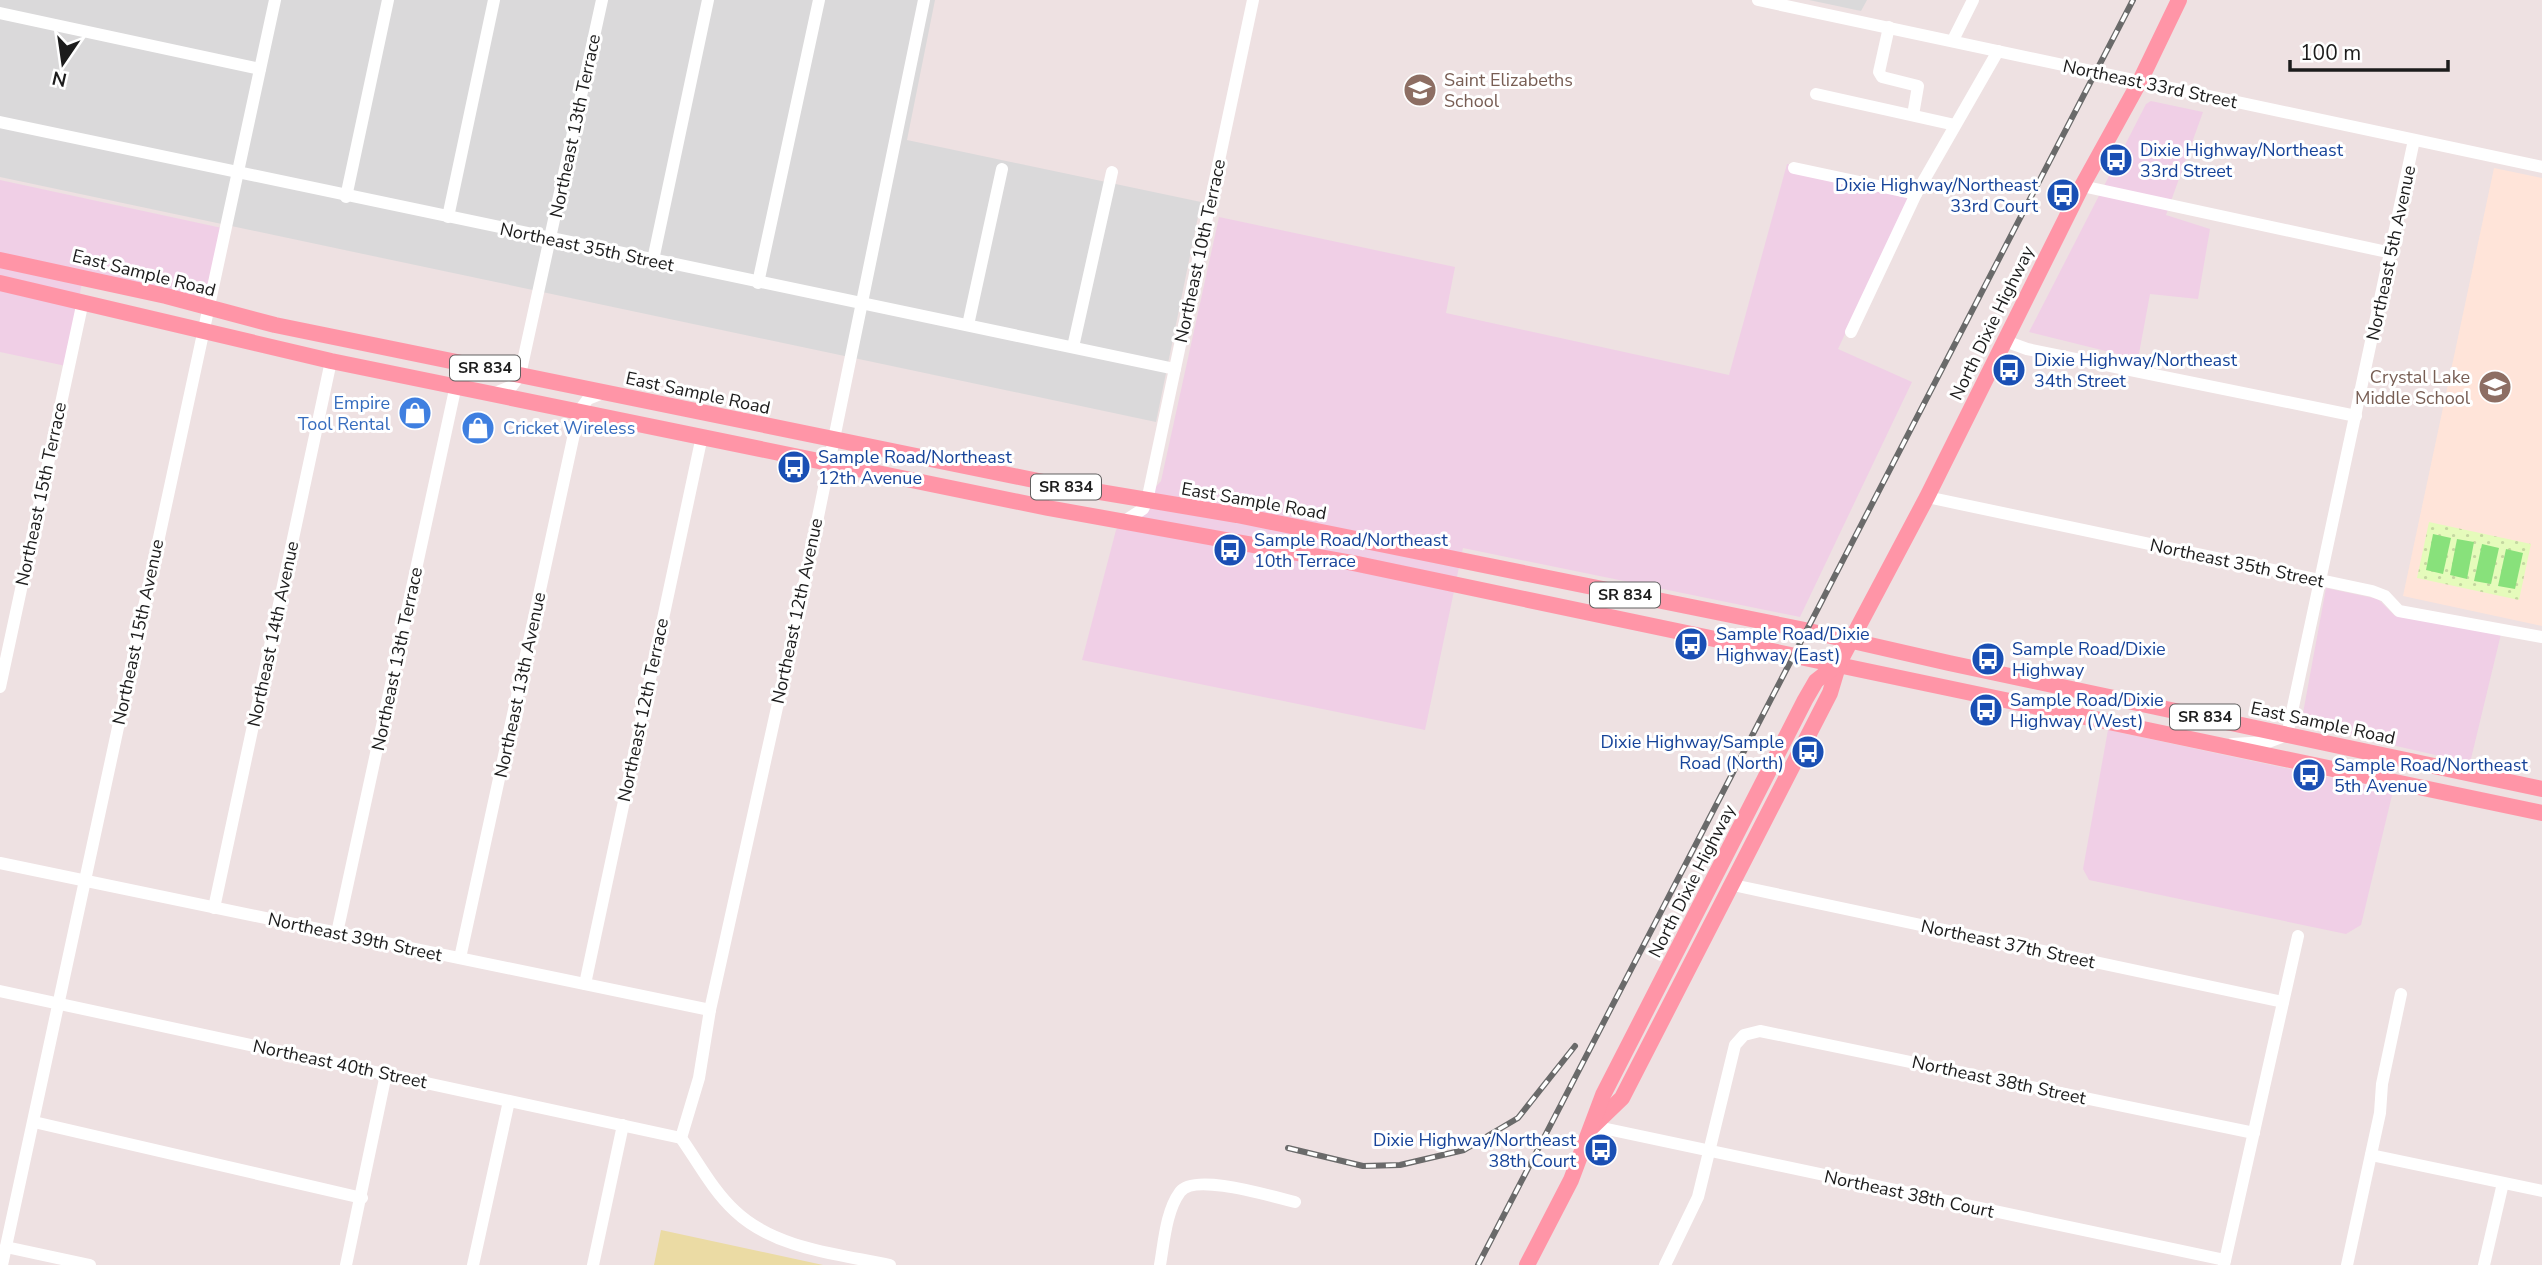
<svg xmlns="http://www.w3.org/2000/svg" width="2542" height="1265" font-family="'Nunito Sans',sans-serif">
  <defs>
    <pattern id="park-dots" width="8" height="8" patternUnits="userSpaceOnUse" patternTransform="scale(1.75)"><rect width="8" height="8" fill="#e5fbbb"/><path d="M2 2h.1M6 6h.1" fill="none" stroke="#c4d7a0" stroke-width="1.8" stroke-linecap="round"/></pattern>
  </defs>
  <rect width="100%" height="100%" fill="#eee1e2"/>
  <g fill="#dad9da">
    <path d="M0 0H935L907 140 1201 202 1156 422 0 177Z"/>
    <path d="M1809 0H1867L1861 11Z"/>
  </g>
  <g fill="#f0cfe6">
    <path d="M2151 101 2203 112 2166 215 2210 229 2198 299 2150 294 2138 359 2029 332 2146 104Z"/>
    <path d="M1787 164 1909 198 1838 349 1912 382 1800 617 1463 548 1425 730 1082 660 1116 530 1161 481 1219 217 1455 267 1446 313 1729 375Z"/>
    <path d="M0 180 222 228 204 301 84 272 66 366 0 352Z"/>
    <path d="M2326 588 2378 599 2395 616 2501 634 2470 763 2301 724Z"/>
    <path d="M2108 730 2393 791 2361 925 2346 934 2089 880 2083 869Z"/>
  </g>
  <path fill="#ffe4d9" d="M2494 168 2542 178V626L2403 596Z"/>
  <path fill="#ebdba4" d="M661 1230 823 1265H654Z"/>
  <path fill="url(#park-dots)" d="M2429 522 2531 544 2519 600 2417 578Z"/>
  <g fill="#88e17b">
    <path d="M2433 534 2451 538 2443 574 2426 570Z"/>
    <path d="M2457 539 2474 542 2467 579 2450 575Z"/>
    <path d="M2482 544 2499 548 2491 584 2474 581Z"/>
    <path d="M2506 549 2523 553 2515 589 2498 586Z"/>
  </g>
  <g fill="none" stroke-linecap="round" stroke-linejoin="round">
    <g stroke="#fff" stroke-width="12">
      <path d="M1758 0 2542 167"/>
      <path d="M0 13 260 69"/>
      <path d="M1889 27 1879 72 1882 77 1918 86 1913 115"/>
      <path d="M1953 40 1973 0"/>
      <path d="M1816 94 1955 125"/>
      <path d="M0 122 1175 369"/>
      <path d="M1794 168 1916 194"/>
      <path d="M2082 186 2392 253"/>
      <path d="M346 197 388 0"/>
      <path d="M448 217 494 0"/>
      <path d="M653 260 708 0"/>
      <path d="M758 283 819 0"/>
      <path d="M968 325 1002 169"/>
      <path d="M1851 332 1916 194 1998 51"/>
      <path d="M2005 341 2027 349 2356 416"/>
      <path d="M1073 347 1112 172"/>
      <path d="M495 393 512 386 520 375 602 0"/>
      <path d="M1927 497 2372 591 2385 596 2399 611 2542 637"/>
      <path d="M1123 522 1143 509 1147 501 1253 0"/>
      <path d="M0 687 83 301"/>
      <path d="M2232 744 2268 742 2287 735 2414 140"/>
      <path d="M0 863 710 1010"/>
      <path d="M1733 885 2283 1002"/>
      <path d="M214 908 331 361"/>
      <path d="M337 933 456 385"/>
      <path d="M460 958 579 411 588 399 603 393"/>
      <path d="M585 984 702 436"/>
      <path d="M0 991 681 1138"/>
      <path d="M34 1122 362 1198"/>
      <path d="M1593 1126 2225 1260"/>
      <path d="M681 1138 699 1078 710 1010 803 590 924 0"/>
      <path d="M681 1138C698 1162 713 1191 735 1211 775 1249 838 1254 890 1265"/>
      <path d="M2371 1155 2542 1191"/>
      <path d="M6 1247 90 1265"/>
      <path d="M2 1265 275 0"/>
      <path d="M346 1265 386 1074"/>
      <path d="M473 1265 509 1101"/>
      <path d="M593 1265 623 1125"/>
      <path d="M1160 1265C1164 1242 1166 1211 1180 1192 1194 1172 1273 1197 1295 1202"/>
      <path d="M1665 1265 1698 1197 1735 1045 1744 1035 1760 1031 2254 1133"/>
      <path d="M2224 1265 2298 936"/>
      <path d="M2347 1265 2380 1113 2382 1084 2401 994"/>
      <path d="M2484 1265 2503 1183"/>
    </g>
    <g stroke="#ff95a7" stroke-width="16">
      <path d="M0 260 166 296 275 325 1058 485 1237 515 1800 629 1949 663 2542 789"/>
      <path d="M0 283 331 361 1048 508 1353 563 2542 813"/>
      <path d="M1593 1126 1622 1098 1830 693 1839 663 1927 497 2082 186 2140 81 2179 0"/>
      <path d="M1527 1265 1571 1180 1603 1095 1805 700 1816 681 1839 663"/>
    </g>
    <defs>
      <g id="rail">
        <path d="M1288 1148 1363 1166 1400 1165 1464 1150 1518 1118 1575 1046"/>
        <path d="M1478 1265 2133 0"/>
      </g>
    </defs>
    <use href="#rail" stroke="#6a6a6a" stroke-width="6"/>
    <use href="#rail" stroke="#fff" stroke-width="3.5" stroke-dasharray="10" stroke-linecap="butt"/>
  </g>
  <defs>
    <symbol id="school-disc" viewBox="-11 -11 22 22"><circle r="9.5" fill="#8d6e63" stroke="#fff"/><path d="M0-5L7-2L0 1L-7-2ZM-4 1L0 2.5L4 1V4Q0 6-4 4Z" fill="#fff"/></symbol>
    <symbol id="bus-disc" viewBox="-11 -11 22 22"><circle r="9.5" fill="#1a4fb4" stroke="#fff"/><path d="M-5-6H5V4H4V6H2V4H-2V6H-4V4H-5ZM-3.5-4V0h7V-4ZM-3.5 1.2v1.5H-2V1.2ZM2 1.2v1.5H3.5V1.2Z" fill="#fff"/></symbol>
    <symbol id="shop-disc" viewBox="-11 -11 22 22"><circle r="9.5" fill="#3f7fe0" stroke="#fff"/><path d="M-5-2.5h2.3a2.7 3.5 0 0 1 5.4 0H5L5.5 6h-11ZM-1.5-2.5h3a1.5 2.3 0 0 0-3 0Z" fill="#fff"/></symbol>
  </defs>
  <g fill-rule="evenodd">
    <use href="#school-disc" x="1401" y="71" width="38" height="38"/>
    <use href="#bus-disc" x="2097" y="141" width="38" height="38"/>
    <use href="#bus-disc" x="2044" y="176" width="38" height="38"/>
    <use href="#bus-disc" x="1990" y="351" width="38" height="38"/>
    <use href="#school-disc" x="2476" y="368" width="38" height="38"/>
    <use href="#shop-disc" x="396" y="394" width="38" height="38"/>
    <use href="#shop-disc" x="459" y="409" width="38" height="38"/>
    <use href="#bus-disc" x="775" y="448" width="38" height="38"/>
    <use href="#bus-disc" x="1211" y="531" width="38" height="38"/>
    <use href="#bus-disc" x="1672" y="625" width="38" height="38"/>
    <use href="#bus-disc" x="1969" y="640" width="38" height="38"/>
    <use href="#bus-disc" x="1967" y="691" width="38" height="38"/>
    <use href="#bus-disc" x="1789" y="733" width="38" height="38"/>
    <use href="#bus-disc" x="2290" y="756" width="38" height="38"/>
    <use href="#bus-disc" x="1582" y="1131" width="38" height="38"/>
  </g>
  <g text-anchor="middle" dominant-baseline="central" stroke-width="6" stroke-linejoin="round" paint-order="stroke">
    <g fill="#fff" stroke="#606060" stroke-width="2">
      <rect x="450" y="355.5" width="70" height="25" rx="5"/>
      <rect x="1031" y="474.5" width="70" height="25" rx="5"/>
      <rect x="1590" y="582.5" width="70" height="25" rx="5"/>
      <rect x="2170" y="704.5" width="70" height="25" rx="5"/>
    </g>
    <g font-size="16" font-weight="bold" fill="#1c1c1c">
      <text x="485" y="368">SR 834</text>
      <text x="1066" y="487">SR 834</text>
      <text x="1625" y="595">SR 834</text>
      <text x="2205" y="717">SR 834</text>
    </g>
    <g font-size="18" fill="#785e54" stroke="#fff" text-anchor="start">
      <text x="1444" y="80">Saint Elizabeths<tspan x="1444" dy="21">School</tspan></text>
      <text x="2470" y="377" text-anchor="end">Crystal Lake<tspan x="2470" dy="21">Middle School</tspan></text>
    </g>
    <g font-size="18" fill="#1c1c1c" stroke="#fff">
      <text transform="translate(2150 84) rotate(12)">Northeast 33rd Street</text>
      <text transform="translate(575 126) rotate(-78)">Northeast 13th Terrace</text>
      <text transform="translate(587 247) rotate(12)">Northeast 35th Street</text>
      <text transform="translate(1200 251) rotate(-78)">Northeast 10th Terrace</text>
      <text transform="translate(2391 253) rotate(-78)">Northeast 5th Avenue</text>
      <text transform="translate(144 273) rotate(14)">East Sample Road</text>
      <text transform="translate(1992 323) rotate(-64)">North Dixie Highway</text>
      <text transform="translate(698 393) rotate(12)">East Sample Road</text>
      <text transform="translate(41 494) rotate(-78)">Northeast 15th Terrace</text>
      <text transform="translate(1254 501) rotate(10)">East Sample Road</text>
      <text transform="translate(2237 563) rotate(12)">Northeast 35th Street</text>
      <text transform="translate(797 611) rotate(-78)">Northeast 12th Avenue</text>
      <text transform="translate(138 632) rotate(-78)">Northeast 15th Avenue</text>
      <text transform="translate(273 634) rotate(-78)">Northeast 14th Avenue</text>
      <text transform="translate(397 659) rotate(-78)">Northeast 13th Terrace</text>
      <text transform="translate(520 685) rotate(-78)">Northeast 13th Avenue</text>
      <text transform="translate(643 710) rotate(-78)">Northeast 12th Terrace</text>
      <text transform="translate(2323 723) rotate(12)">East Sample Road</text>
      <text transform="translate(1692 881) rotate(-63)">North Dixie Highway</text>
      <text transform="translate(355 937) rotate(12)">Northeast 39th Street</text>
      <text transform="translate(2008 944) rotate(12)">Northeast 37th Street</text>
      <text transform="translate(340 1064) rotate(12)">Northeast 40th Street</text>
      <text transform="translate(1999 1080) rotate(12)">Northeast 38th Street</text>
      <text transform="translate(1909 1194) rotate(12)">Northeast 38th Court</text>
    </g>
    <g font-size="18" fill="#164399" stroke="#fff" text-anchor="start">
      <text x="2140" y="150">Dixie Highway/Northeast<tspan x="2140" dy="21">33rd Street</tspan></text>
      <text x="2038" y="185" text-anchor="end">Dixie Highway/Northeast<tspan x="2038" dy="21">33rd Court</tspan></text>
      <text x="2034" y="360">Dixie Highway/Northeast<tspan x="2034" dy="21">34th Street</tspan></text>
      <text x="818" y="457">Sample Road/Northeast<tspan x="818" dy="21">12th Avenue</tspan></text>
      <text x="1254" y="540">Sample Road/Northeast<tspan x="1254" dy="21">10th Terrace</tspan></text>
      <text x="1716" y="634">Sample Road/Dixie<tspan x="1716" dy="21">Highway (East)</tspan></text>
      <text x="2012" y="649">Sample Road/Dixie<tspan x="2012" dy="21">Highway</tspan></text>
      <text x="2010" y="700">Sample Road/Dixie<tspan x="2010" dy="21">Highway (West)</tspan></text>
      <text x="1784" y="742" text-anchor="end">Dixie Highway/Sample<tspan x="1784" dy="21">Road (North)</tspan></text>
      <text x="2334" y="765">Sample Road/Northeast<tspan x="2334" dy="21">5th Avenue</tspan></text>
      <text x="1576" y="1140" text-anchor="end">Dixie Highway/Northeast<tspan x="1576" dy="21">38th Court</tspan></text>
    </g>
    <g font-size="18" fill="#366cbe" stroke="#fff" text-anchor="end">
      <text x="390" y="403">Empire<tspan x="390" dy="21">Tool Rental</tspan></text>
      <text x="503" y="428" text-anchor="start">Cricket Wireless</text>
    </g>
  </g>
  <g transform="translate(63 63) rotate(193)" stroke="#ffffff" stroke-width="5" paint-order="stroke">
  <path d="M0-5L12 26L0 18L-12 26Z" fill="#1c1c1c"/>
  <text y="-10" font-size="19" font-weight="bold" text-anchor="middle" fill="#1c1c1c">N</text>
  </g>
  <path d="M2290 60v10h158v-10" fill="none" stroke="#1c1c1c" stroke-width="3.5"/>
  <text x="2300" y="60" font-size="21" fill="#1c1c1c" stroke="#ffffff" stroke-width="5" paint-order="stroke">100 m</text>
</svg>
